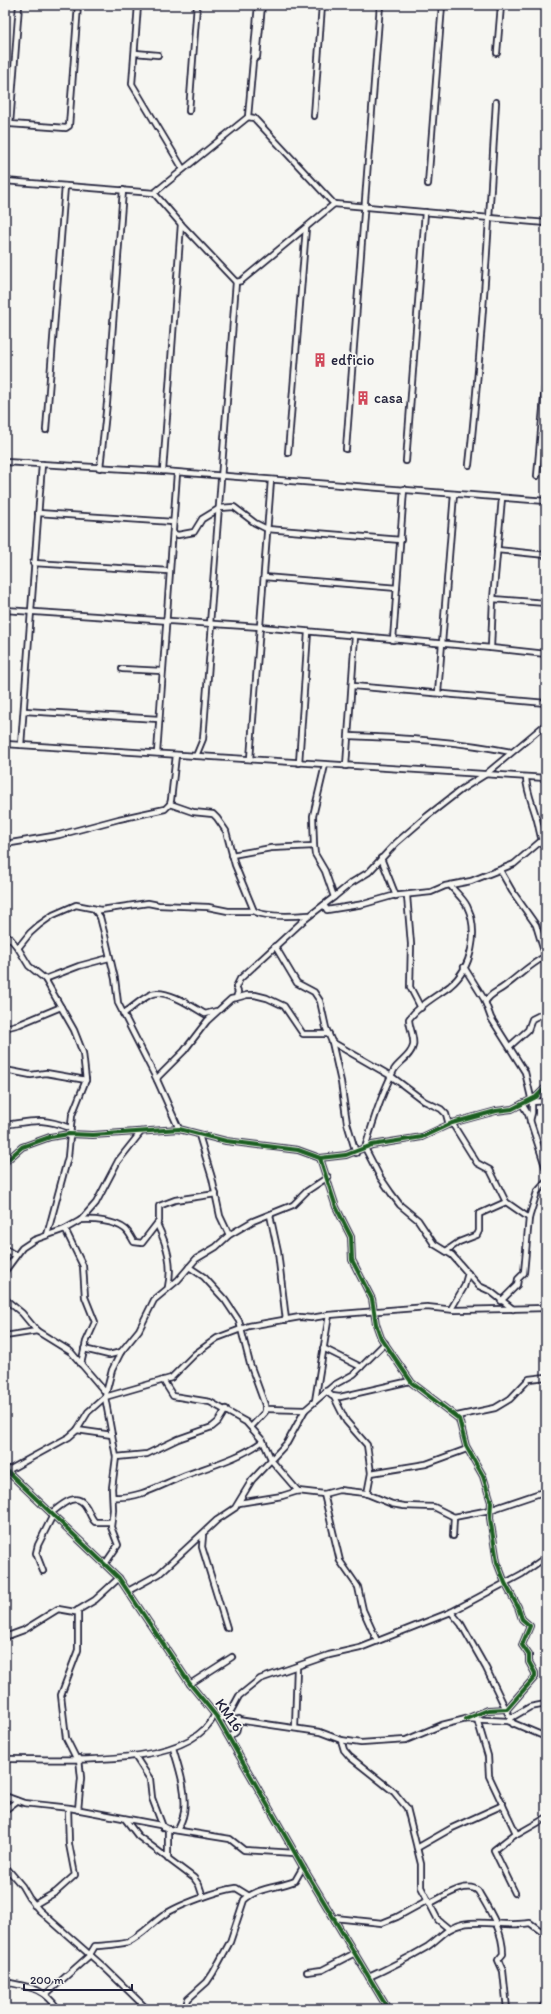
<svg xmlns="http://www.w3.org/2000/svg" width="551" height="2014" font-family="Itim,sans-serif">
  <rect width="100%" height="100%" fill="#f6f6f2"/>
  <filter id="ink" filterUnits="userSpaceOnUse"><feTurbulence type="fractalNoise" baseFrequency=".025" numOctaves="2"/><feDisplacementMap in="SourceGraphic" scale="8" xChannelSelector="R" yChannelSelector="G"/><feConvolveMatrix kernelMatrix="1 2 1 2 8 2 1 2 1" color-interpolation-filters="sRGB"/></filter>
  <g filter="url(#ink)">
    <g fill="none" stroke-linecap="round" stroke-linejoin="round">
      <defs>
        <g id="minor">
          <path d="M19 5 10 124 66 128 69 126 78 5"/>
          <path d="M138 5 132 84 183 169"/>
          <path d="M135 53 158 55"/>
          <path d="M497 53 501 5"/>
          <path d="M253 60 257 57 262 5"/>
          <path d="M189 111 197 5"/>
          <path d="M314 116 322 5"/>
          <path d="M5 181 154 193"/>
          <path d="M428 184 442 5"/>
          <path d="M334 204 546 223"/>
          <path d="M236 282 181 224 154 193 248 117 258 5"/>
          <path d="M236 282 241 281 334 204 254 118 248 117"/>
          <path d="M46 430 65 186"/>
          <path d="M346 449 380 5"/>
          <path d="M288 453 306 228"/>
          <path d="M406 461 425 212"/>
          <path d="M5 462 163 471 546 501"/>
          <path d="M469 465C482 345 489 223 496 102"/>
          <path d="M100 468 107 403 123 190"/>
          <path d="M163 471 181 224"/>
          <path d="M537 476 546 375"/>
          <path d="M38 513 173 522"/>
          <path d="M173 533 178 535 194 532 202 519 220 508 234 507 255 523 267 529 401 540"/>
          <path d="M497 550 546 555"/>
          <path d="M33 563 169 571"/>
          <path d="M264 577 397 588"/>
          <path d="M493 599 546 603"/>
          <path d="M5 610 260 627 491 648 546 654"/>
          <path d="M210 624 236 282"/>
          <path d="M393 640 404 489"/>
          <path d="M491 648 493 599 502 498"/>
          <path d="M122 669 162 671"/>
          <path d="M353 686 546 703"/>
          <path d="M438 693 454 494"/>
          <path d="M24 711 159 719"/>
          <path d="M349 736C403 738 458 741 511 752"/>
          <path d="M5 744 546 778"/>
          <path d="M21 745 42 464"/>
          <path d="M157 753 177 473"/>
          <path d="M196 756 203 739 212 624"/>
          <path d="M250 759 271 480"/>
          <path d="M299 763 308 632"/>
          <path d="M346 766 355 636"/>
          <path d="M526 778C527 793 533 805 537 820 540 831 540 840 546 849"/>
          <path d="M170 804 193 812 213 814 217 818 226 831 235 865 254 911C266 918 295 916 309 915"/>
          <path d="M5 844 59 835 119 819 165 809 170 804 171 800 176 755"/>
          <path d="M232 855 271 848 314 846"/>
          <path d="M381 858 396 896"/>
          <path d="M500 870 512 891 536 925 546 958"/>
          <path d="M450 885C455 892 463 898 467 906 479 931 472 968 450 986 437 996 419 1005 409 1019 409 1027 415 1038 413 1046 411 1056 399 1062 394 1070 381 1095 373 1122 365 1148L380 1177 391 1193 400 1205 418 1220 434 1244 452 1255 479 1286 490 1291 513 1309"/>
          <path d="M407 896 411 944 410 987 421 1008"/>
          <path d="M334 897 351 883 369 872 396 843 426 817 462 789 486 774 546 724"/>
          <path d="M324 905 327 910 364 904 392 896 431 892 445 886 471 881 514 864 541 841"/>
          <path d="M94 909 100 917 105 936 115 979 118 1003 157 1080"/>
          <path d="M5 936 9 937 18 948 29 966 45 979 74 1030 83 1053 86 1080 72 1115 68 1157 47 1235"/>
          <path d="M275 946 297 983 314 992 320 1001 326 1028 332 1042 341 1082 347 1123 356 1153"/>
          <path d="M18 948 30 933 39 925 53 915 76 905 101 910 148 903 158 905 208 907 228 911H254"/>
          <path d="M464 967 484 999 491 1018 525 1072 532 1102V1113L530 1121"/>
          <path d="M45 979 79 966 109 958"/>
          <path d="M236 998 247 995H255L267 998 284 1006 303 1034H329"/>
          <path d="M485 1002C492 992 496 993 505 986 519 976 530 964 546 956"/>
          <path d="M123 1014C132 1008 142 998 152 994 167 989 193 1007 205 1014L216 1011"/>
          <path d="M5 1028 20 1024 61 1007"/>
          <path d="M332 1042 391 1076 424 1101 441 1109 446 1114 449 1125"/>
          <path d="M510 1046 528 1030 532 1019 546 1012"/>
          <path d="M5 1070 31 1075 46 1073 86 1080"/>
          <path d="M532 1102 546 1101"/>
          <path d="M522 1104 528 1114 546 1169"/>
          <path d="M452 1123 477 1163 490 1170 506 1202 529 1218"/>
          <path d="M5 1125C34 1121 41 1117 70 1128"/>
          <path d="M179 1129 157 1080 158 1077 184 1051 207 1021 231 999 236 998 238 992 236 987 240 979 304 920 334 897 325 871 315 854 314 846 313 816 325 765"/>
          <path d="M199 1135 212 1178 220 1216 229 1235"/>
          <path d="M320 1158 336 1207 351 1237 352 1260 372 1299 376 1324 381 1338 412 1383 459 1419 466 1446 483 1476 491 1502 490 1518 497 1562 505 1583 518 1607 522 1619 530 1626 522 1645 529 1655V1662L535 1673V1677L507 1709 488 1710 466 1719"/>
          <path d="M5 1162 22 1147 50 1137 69 1134 93 1135 179 1129 226 1141 298 1150 320 1158 346 1155 372 1145 422 1137 452 1123 496 1111 512 1109 536 1097 546 1087"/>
          <path d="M270 1215 278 1252 286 1320"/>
          <path d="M81 1220C93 1219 115 1221 125 1229 129 1232 131 1237 134 1242L142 1243 159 1221V1206L175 1200 216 1194"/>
          <path d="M157 1224C167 1245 173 1264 168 1287"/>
          <path d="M65 1229 83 1266 85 1297 95 1322 86 1342 81 1364"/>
          <path d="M5 1249 15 1255"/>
          <path d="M446 1251 459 1242 477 1235 479 1231V1214L506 1202"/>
          <path d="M189 1267 204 1277 225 1300 239 1321 250 1364 265 1405V1412L251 1427"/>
          <path d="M5 1271 22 1248 34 1240 65 1229 81 1220 96 1203 118 1161 141 1132"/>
          <path d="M5 1299 22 1313 37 1331 71 1352 106 1393"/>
          <path d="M501 1301 517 1285 518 1279 524 1273 529 1218 537 1192 546 1182"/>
          <path d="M451 1309 464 1287 468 1273"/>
          <path d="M5 1336 37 1331"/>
          <path d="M323 1348 361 1367"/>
          <path d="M84 1349 109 1355 121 1352"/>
          <path d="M163 1380 173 1396 210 1402 246 1422 263 1441 272 1461 298 1491"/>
          <path d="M326 1391 332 1396 340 1397 410 1381"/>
          <path d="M334 1397 346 1421 367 1445 371 1473 367 1494"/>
          <path d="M315 1401 329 1315"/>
          <path d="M266 1409 305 1410"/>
          <path d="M457 1416 495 1408 510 1399 529 1379 546 1377"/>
          <path d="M77 1430 112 1435"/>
          <path d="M116 1457 147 1454 178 1439 212 1427 218 1422 226 1409"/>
          <path d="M5 1469 119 1578 190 1684 217 1717 303 1867 388 2009"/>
          <path d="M7 1471 69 1437 77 1430 88 1412 105 1397 171 1378 195 1354 217 1338 249 1326 300 1317 311 1318 329 1315 427 1307 455 1310 546 1308"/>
          <path d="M371 1473 426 1464 467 1449"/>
          <path d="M324 1494 340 1561 358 1587 363 1610 377 1641"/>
          <path d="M113 1497C138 1499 159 1486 181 1477 209 1466 239 1459 263 1441"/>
          <path d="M239 1503 282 1496 298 1491 324 1494 339 1490 365 1493 392 1504 404 1506 434 1507 454 1517 490 1510 546 1491"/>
          <path d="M51 1513C61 1506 75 1491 85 1505 89 1510 90 1517 95 1522H111"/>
          <path d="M203 1535 202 1547 227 1628"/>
          <path d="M453 1536 454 1517"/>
          <path d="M105 1564 118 1545 111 1527 113 1510 112 1488 116 1457 105 1397 112 1370 121 1352 139 1330 154 1300 178 1280 196 1259 216 1247 229 1235 253 1221 293 1205 307 1191 328 1177"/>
          <path d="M43 1571 36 1553 38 1545 53 1515"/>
          <path d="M128 1591 159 1574 217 1520 235 1508 252 1480 287 1443 305 1410 334 1385 354 1374 385 1343"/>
          <path d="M451 1612 461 1624 486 1668 513 1724"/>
          <path d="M5 1637 24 1630 58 1609 75 1612 95 1600 119 1578"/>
          <path d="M190 1684 232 1657"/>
          <path d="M217 1717 320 1732 341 1740 361 1743 406 1740 442 1725 466 1719 508 1721 546 1737"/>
          <path d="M227 1718 239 1696 260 1679 329 1655 360 1648 451 1612 522 1574 546 1557"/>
          <path d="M511 1718 530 1707 546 1704"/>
          <path d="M477 1719 488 1756 489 1776 516 1833 518 1834 546 1818"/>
          <path d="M295 1728 297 1667"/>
          <path d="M230 1737 236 1732 239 1719"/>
          <path d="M341 1740 344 1750 350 1757 394 1792 407 1808 421 1864V1887L438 1920 449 1929"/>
          <path d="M173 1748C179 1768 187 1791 184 1812 183 1818 180 1825 177 1830"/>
          <path d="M135 1756 150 1779 152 1798 163 1827"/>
          <path d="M76 1758 66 1738 61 1695 78 1650V1610"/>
          <path d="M5 1759C58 1758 190 1771 215 1714"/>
          <path d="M5 1796 24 1803 70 1808 160 1825 168 1829 230 1839 244 1850 295 1853"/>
          <path d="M5 1810 17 1801"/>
          <path d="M78 1810 81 1778 79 1758"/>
          <path d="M125 1819 138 1836 194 1878 199 1885 203 1897"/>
          <path d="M417 1848 452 1828 503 1805"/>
          <path d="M168 1859V1829"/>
          <path d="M5 1866 22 1886 29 1898 39 1910 106 1969 147 2009"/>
          <path d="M515 1893 494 1850 516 1833"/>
          <path d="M430 1903C442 1898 466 1880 478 1891 490 1911 503 1931 503 1954L498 1960 503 1971 507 2009"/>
          <path d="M34 1905 56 1892 75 1875 69 1844 68 1808"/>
          <path d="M335 1918 382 1923 397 1917 428 1900"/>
          <path d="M307 1972 322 1970 355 1953"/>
          <path d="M369 1977C389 1968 408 1958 427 1947 439 1939 447 1927 463 1924 485 1920 507 1927 530 1923L546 1935"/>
          <path d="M5 1982C29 1987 43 1987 58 2009"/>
          <path d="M46 1994 89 1956 95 1946C100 1946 125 1944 128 1942 142 1935 151 1924 164 1915 178 1905 220 1890 236 1888L249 1896"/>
          <path d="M185 2009 188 1999 207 1982 213 1973 230 1942 244 1900C258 1887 278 1888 295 1881L303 1867"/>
          <path d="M540 2009 546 2003"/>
        </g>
      </defs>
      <use href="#minor" stroke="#22223b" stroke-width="8"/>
      <use href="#minor" stroke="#f6f6f2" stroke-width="4.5"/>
      <defs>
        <g id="cycleway">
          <path d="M320 1158 336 1207 351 1237 352 1260 372 1299 376 1324 381 1338 412 1383 459 1419 466 1446 483 1476 491 1502 490 1518 497 1562 505 1583 518 1607 522 1619 530 1626 522 1645 529 1655V1662L535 1673V1677L507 1709 488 1710 466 1719"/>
          <path d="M5 1162 22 1147 50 1137 69 1134 93 1135 179 1129 226 1141 298 1150 320 1158 346 1155 372 1145 422 1137 452 1123 496 1111 512 1109 536 1097 546 1087"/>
          <path d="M5 1469 119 1578 190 1684 217 1717 303 1867 388 2009"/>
        </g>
      </defs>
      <use href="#cycleway" stroke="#f6f6f2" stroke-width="6"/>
      <use href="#cycleway" stroke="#1b5e20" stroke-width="4"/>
    </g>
  </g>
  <defs>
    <symbol id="building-bare" viewBox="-9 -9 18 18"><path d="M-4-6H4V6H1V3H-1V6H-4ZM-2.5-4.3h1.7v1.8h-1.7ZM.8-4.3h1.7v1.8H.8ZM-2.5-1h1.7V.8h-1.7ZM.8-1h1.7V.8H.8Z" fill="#d1495b" stroke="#f6f6f2" stroke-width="2.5" paint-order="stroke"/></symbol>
  </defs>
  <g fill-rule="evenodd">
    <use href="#building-bare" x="310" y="350" width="20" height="20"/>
    <use href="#building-bare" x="353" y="388" width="20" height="20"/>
  </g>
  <g text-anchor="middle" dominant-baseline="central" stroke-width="3.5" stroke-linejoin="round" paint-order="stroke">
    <g font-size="15" fill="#22223b" stroke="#f6f6f2" text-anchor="start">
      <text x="331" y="360">edficio</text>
      <text x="374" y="398">casa</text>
    </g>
    <g font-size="15" fill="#22223b" stroke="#f6f6f2">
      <text transform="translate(229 1715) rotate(55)">KM16</text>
    </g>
  </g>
  <rect width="551" height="2014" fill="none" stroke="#f6f6f2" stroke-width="20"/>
  <rect x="10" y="10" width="531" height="1994" fill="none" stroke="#22223b" stroke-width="1.5" filter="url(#ink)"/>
  <path d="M24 1984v6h108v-6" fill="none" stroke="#22223b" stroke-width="2"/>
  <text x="30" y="1984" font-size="12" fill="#22223b" stroke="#f6f6f2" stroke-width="3" paint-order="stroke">200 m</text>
</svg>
